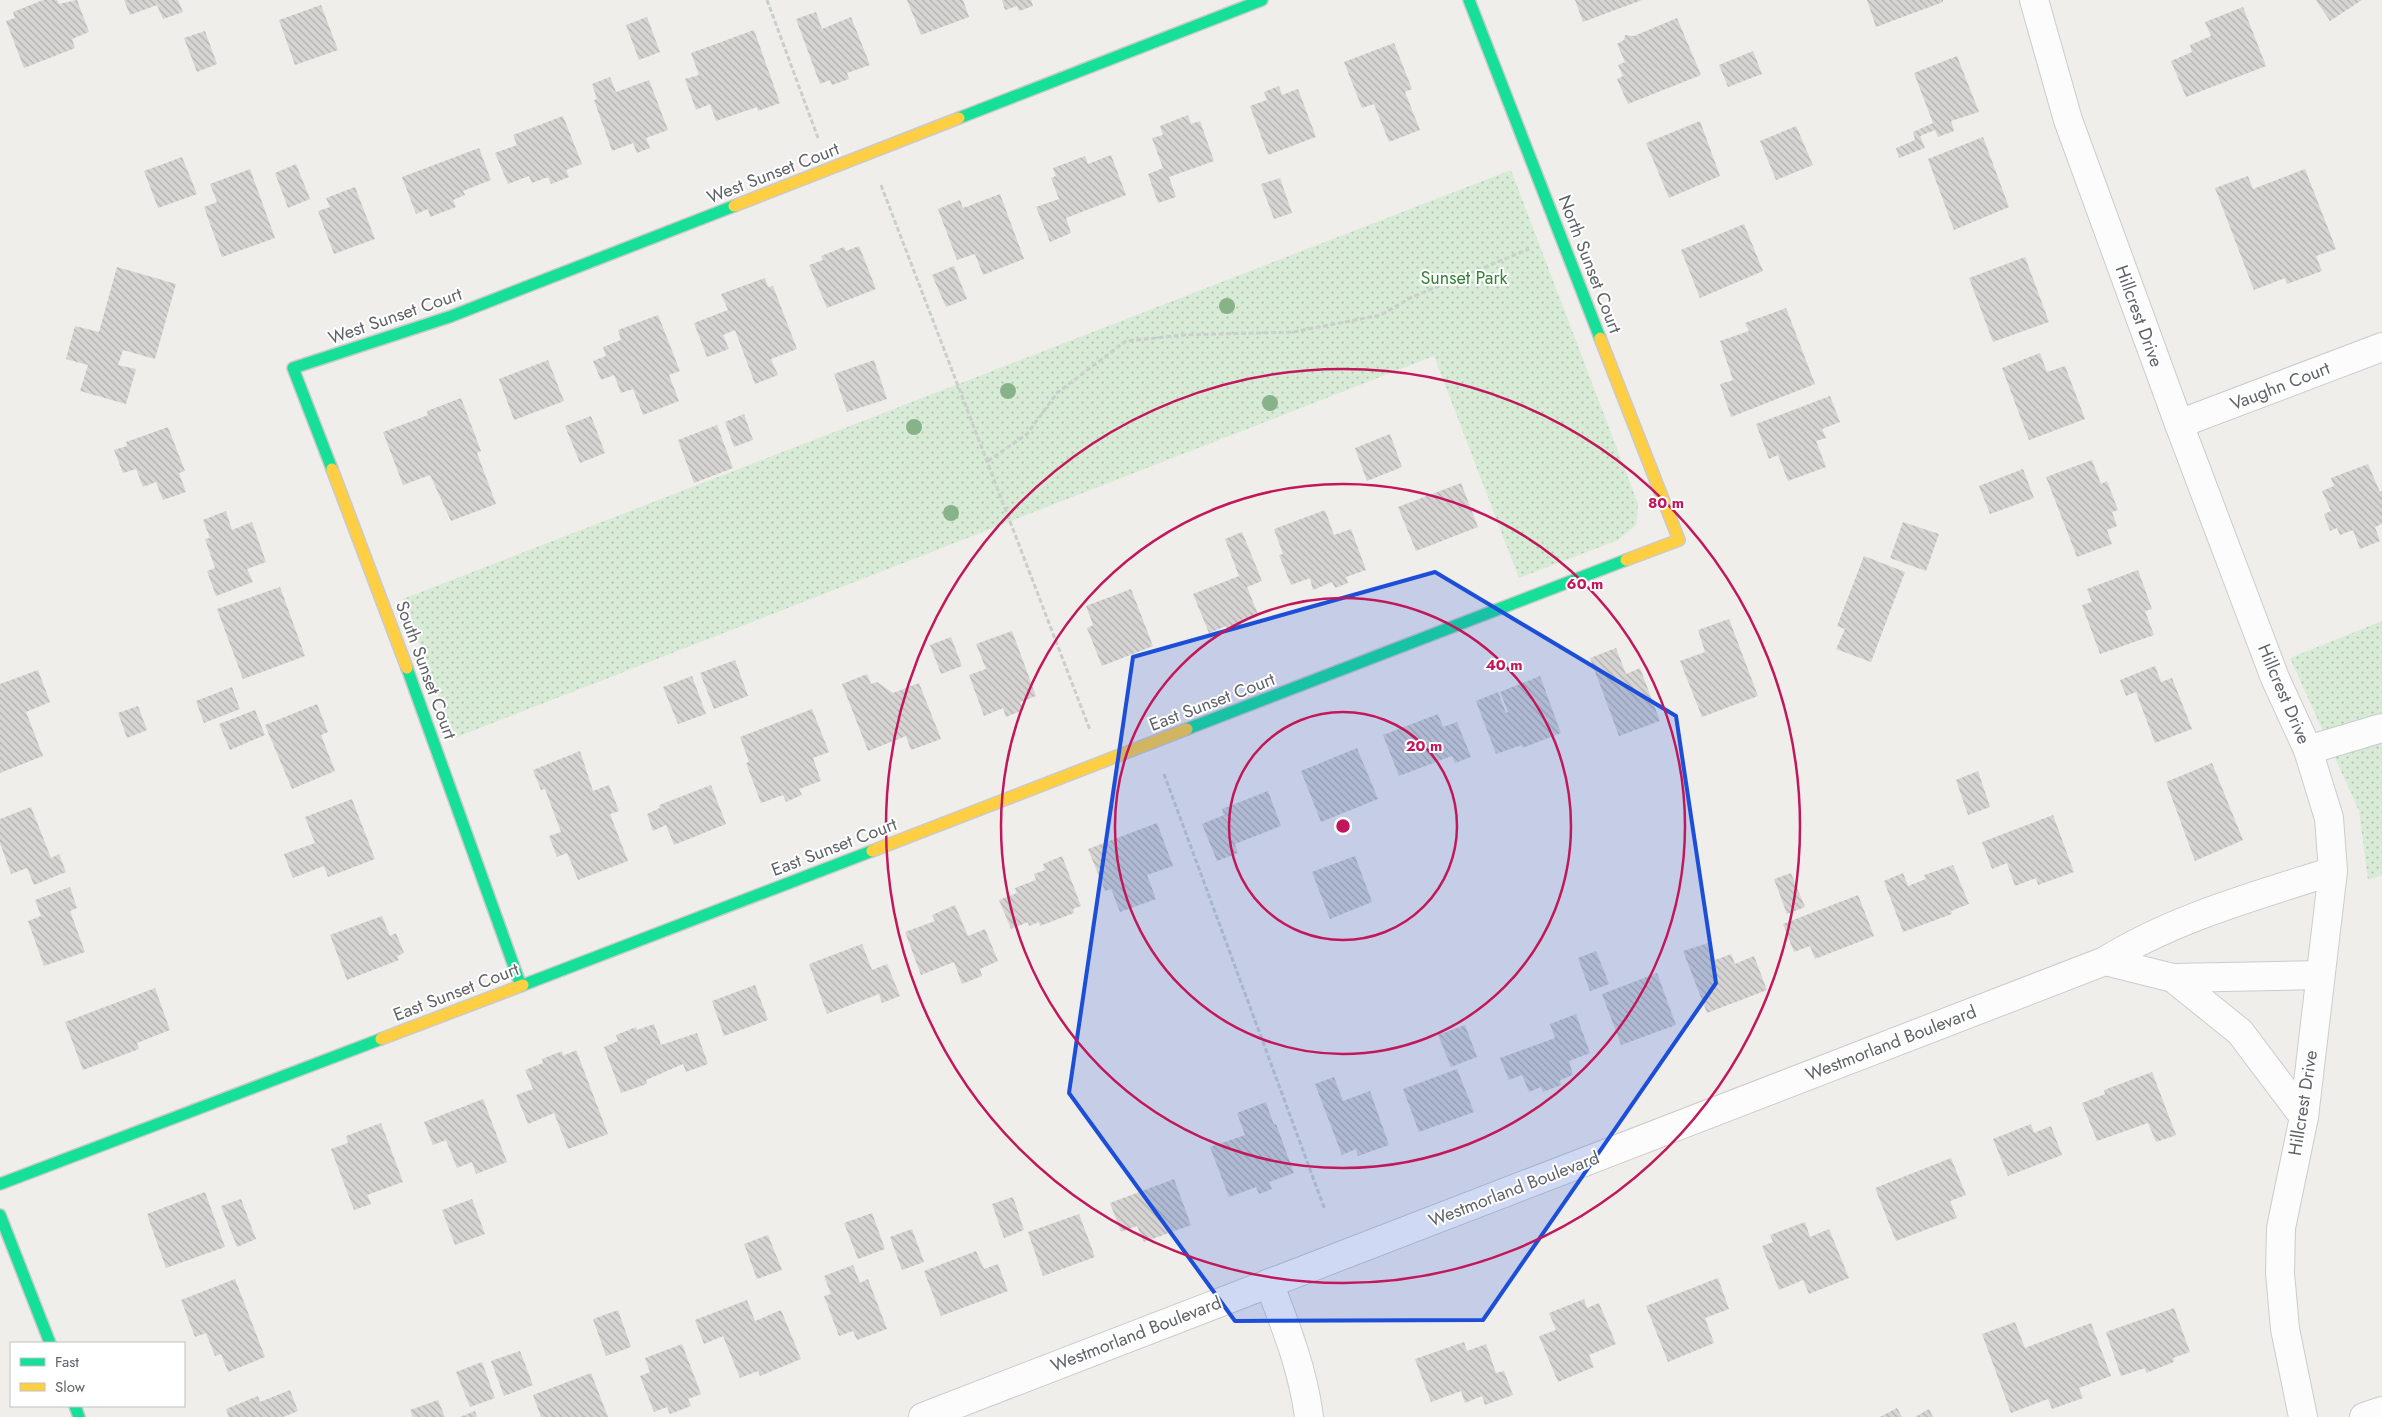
<svg xmlns="http://www.w3.org/2000/svg" width="2382" height="1417" font-family="Jost,sans-serif">
  <defs>
    <pattern id="park-dots" width="8" height="8" patternUnits="userSpaceOnUse" patternTransform="scale(1.25)"><rect width="8" height="8" fill="#d8ebd6"/><path d="M2 2h.1M6 6h.1" fill="none" stroke="#b2c2b1" stroke-width="1.8" stroke-linecap="round"/></pattern>
    <pattern id="building-back-hatch" width="6" height="6" patternUnits="userSpaceOnUse" patternTransform="scale(1.25)"><rect width="6" height="6" fill="#d6d5d3"/><path d="M-1 5l2 2M0 0l6 6M5-1l2 2" fill="none" stroke="#b1b0af"/></pattern>
  </defs>
  <rect width="100%" height="100%" fill="#efeeea"/>
  <g fill="url(#park-dots)">
    <path d="M1511 170 1638 504 1636 525 1618 540 1519 578 1434 356 454 738 403 599Z"/>
    <path d="M2382 621V875L2368 880 2359 811 2290 658Z"/>
  </g>
  <g fill="url(#building-back-hatch)">
    <path d="M43 0H57L59 4 77 0 89 32 72 39 75 48 24 68 6 21 15 18 13 12Z"/>
    <path d="M124 0H178L183 12 163 19 157 5 130 15Z"/>
    <path d="M907 0H963L969 17 921 35Z"/>
    <path d="M1002 0H1031L1033 6 1019 11 1017 6 1005 10Z"/>
    <path d="M1575 0H1642L1583 22Z"/>
    <path d="M1867 0H1943V2L1876 27Z"/>
    <path d="M2316 0H2362L2330 21Z"/>
    <path d="M321 5 338 50 295 65 279 20Z"/>
    <path d="M2243 7 2266 66 2186 97 2171 61 2192 52 2190 45 2211 36 2205 22Z"/>
    <path d="M816 12 822 29 851 17 870 65 847 73 849 79 832 85 830 80 820 84 796 19Z"/>
    <path d="M647 17 660 52 639 60 626 25Z"/>
    <path d="M1677 18 1701 75 1628 104 1617 79 1623 76 1618 65 1625 62 1617 44 1624 40 1625 35 1634 36Z"/>
    <path d="M754 30 780 103 758 111 757 107 716 121 710 104 696 110 685 79 699 75 691 53Z"/>
    <path d="M205 31 217 64 197 72 184 38Z"/>
    <path d="M1394 43 1412 89 1405 92 1420 130 1389 142 1374 104 1362 108 1344 62Z"/>
    <path d="M1753 51 1762 74 1728 87 1719 65Z"/>
    <path d="M1957 56 1979 112 1951 121 1954 131 1938 137 1935 130 1920 136 1925 148 1899 158 1896 148 1915 140 1913 132 1933 123 1914 73Z"/>
    <path d="M610 77 616 92 649 80 668 130 646 138 650 148 637 153 633 143 612 151 594 100 597 99 592 84Z"/>
    <path d="M1279 86 1282 95 1298 89 1316 137 1268 155 1250 106 1267 100 1264 92Z"/>
    <path d="M1188 115 1191 124 1200 121 1214 161 1169 177 1176 197 1158 203 1148 174 1163 168 1152 138 1163 135 1160 126Z"/>
    <path d="M563 116 582 164 566 170 569 177 551 184 548 177 532 183 529 176 508 184 495 153 517 145 513 135Z"/>
    <path d="M1700 121 1720 176 1669 198 1646 143Z"/>
    <path d="M1796 126 1813 165 1776 180 1760 141Z"/>
    <path d="M1983 137 2009 207 1954 230 1928 159Z"/>
    <path d="M479 148 491 180 463 191 465 195 453 200 456 207 430 217 428 209 416 214 402 177Z"/>
    <path d="M1111 155 1126 195 1066 218 1071 233 1050 242 1036 207 1059 199 1051 178 1056 176 1053 168 1085 156 1088 164Z"/>
    <path d="M182 157 197 194 158 208 144 171Z"/>
    <path d="M296 164 310 199 288 208 275 173Z"/>
    <path d="M250 169 275 238 222 257 204 207 217 202 210 184Z"/>
    <path d="M2305 169 2336 249 2316 256 2322 271 2287 284 2285 278 2254 290 2215 188 2248 176 2253 189Z"/>
    <path d="M1280 178 1292 213 1274 219 1261 184Z"/>
    <path d="M355 187 375 239 334 254 318 211 330 207 326 198Z"/>
    <path d="M1000 194 1024 259 983 275 975 254 957 260 938 209 960 200 963 208Z"/>
    <path d="M1744 224 1763 271 1700 298 1681 250Z"/>
    <path d="M859 246 876 289 827 308 809 265 823 260 821 256 844 247 846 251Z"/>
    <path d="M2025 257 2049 322 1993 342 1969 278Z"/>
    <path d="M954 266 967 299 946 307 932 275Z"/>
    <path d="M117 267 176 284 155 359 123 350 118 365 136 369 126 404 80 391 88 365 66 359 75 326 99 332Z"/>
    <path d="M765 278 768 287 773 286 797 349 771 359 778 375 755 384 735 330 723 335 729 349 707 357 694 323 728 310 721 294Z"/>
    <path d="M1786 308 1815 384 1731 417 1720 384 1733 380 1720 341 1749 331 1745 323Z"/>
    <path d="M658 315 680 371 669 375 679 401 643 415 633 389 621 393 614 375 601 380 593 361 606 356 603 347 621 340 618 330Z"/>
    <path d="M2040 353 2047 372 2065 366 2085 419 2029 440 2002 368Z"/>
    <path d="M548 360 564 401 514 420 499 379Z"/>
    <path d="M874 360 887 399 847 412 834 374Z"/>
    <path d="M1830 396 1840 422 1822 429 1826 438 1816 441 1826 467 1788 481 1778 455 1769 459 1756 424Z"/>
    <path d="M461 398 481 451 477 453 496 504 451 521 430 475 403 485 383 432 428 415 427 411Z"/>
    <path d="M744 414 753 440 734 447 725 422Z"/>
    <path d="M591 416 605 453 580 463 565 426Z"/>
    <path d="M717 425 733 468 694 483 678 440Z"/>
    <path d="M168 427 185 471 179 473 186 492 163 500 156 482 143 487 136 469 123 473 114 450 127 446 126 442Z"/>
    <path d="M1390 434 1402 467 1367 481 1355 448Z"/>
    <path d="M2092 460 2101 484 2107 481 2118 510 2112 512 2117 526 2107 530 2112 544 2077 557 2046 477Z"/>
    <path d="M2368 464 2380 492 2382 491V524L2375 527 2380 541 2360 549 2353 530 2340 535 2337 528 2330 531 2324 514 2331 511 2322 491 2334 486 2331 478Z"/>
    <path d="M2023 469 2034 498 1990 514 1979 486Z"/>
    <path d="M1461 483 1478 527 1416 551 1398 507Z"/>
    <path d="M1325 510 1334 535 1351 529 1366 570 1346 577 1348 583 1335 588 1332 582 1313 590 1310 578 1291 585 1279 555 1283 554 1274 529Z"/>
    <path d="M226 511 232 530 252 522 266 562 247 569 253 582 216 596 207 571 215 568 205 539 210 538 203 520Z"/>
    <path d="M1903 522 1939 534 1926 571 1890 558Z"/>
    <path d="M1242 532 1262 581 1247 587 1258 614 1240 621 1241 625 1228 631 1226 626 1209 633 1193 594 1239 576 1225 539Z"/>
    <path d="M1864 556 1905 572 1871 662 1836 649 1845 629 1837 626Z"/>
    <path d="M2138 570 2152 609 2145 611 2154 635 2100 654 2082 605 2092 602 2087 589Z"/>
    <path d="M280 587 305 656 243 679 217 609Z"/>
    <path d="M1131 589 1153 646 1102 666 1087 628 1093 625 1086 606Z"/>
    <path d="M1729 619 1758 696 1702 717 1680 661 1705 652 1698 630Z"/>
    <path d="M1012 631 1036 696 1020 702 1023 710 1006 717 1003 708 984 716 969 675 986 669 976 644Z"/>
    <path d="M951 637 962 666 941 674 930 645Z"/>
    <path d="M1616 648 1626 674 1640 668 1660 721 1619 736 1590 658Z"/>
    <path d="M735 660 748 696 714 709 700 673Z"/>
    <path d="M2155 666 2161 682 2172 678 2192 729 2155 743 2136 692 2126 696 2120 680Z"/>
    <path d="M38 670 50 702 26 712 43 756 0 773V684Z"/>
    <path d="M867 674 871 684 877 682 893 693 919 683 941 739 911 750 906 736 868 751 842 684Z"/>
    <path d="M692 676 706 714 678 724 663 687Z"/>
    <path d="M1540 676 1561 733 1523 748 1522 745 1496 754 1476 701 1498 692 1506 713 1508 712 1500 692Z"/>
    <path d="M232 687 240 709 204 723 196 701Z"/>
    <path d="M317 704 328 732 321 735 335 771 292 789 265 725Z"/>
    <path d="M138 706 147 730 127 738 118 713Z"/>
    <path d="M812 709 829 752 813 758 821 781 799 789 802 795 786 802 783 795 761 803 746 763 749 762 740 737Z"/>
    <path d="M255 710 265 735 230 750 219 724Z"/>
    <path d="M1438 714 1443 727 1457 722 1471 757 1455 763 1452 756 1399 776 1383 735Z"/>
    <path d="M1357 748 1378 799 1321 822 1301 771Z"/>
    <path d="M580 751 593 791 609 785 619 811 610 814 628 861 578 880 567 853 557 857 549 836 561 832 545 789 541 790 533 770Z"/>
    <path d="M2212 763 2243 840 2195 861 2166 782Z"/>
    <path d="M1978 771 1990 807 1968 815 1956 780Z"/>
    <path d="M711 785 726 824 674 845 666 825 653 831 647 814 660 808 659 805Z"/>
    <path d="M1268 791 1281 826 1235 844 1238 853 1217 861 1202 824 1224 815 1222 809Z"/>
    <path d="M352 799 375 859 328 877 324 866 293 878 284 854 315 843 305 817Z"/>
    <path d="M31 807 51 858 59 854 66 872 34 885 27 868 11 874 0 843V819Z"/>
    <path d="M2053 815 2074 872 2038 885 2036 878 2015 886 2007 863 1992 869 1982 842Z"/>
    <path d="M1157 823 1173 866 1147 875 1156 899 1120 912 1111 889 1105 891 1088 849Z"/>
    <path d="M1062 856 1081 906 1073 909 1074 913 1040 926 1039 922 1029 926 1028 922 1011 929 999 900 1017 893 1015 888 1036 880 1034 874 1045 870 1043 864Z"/>
    <path d="M1355 856 1372 902 1330 919 1312 872Z"/>
    <path d="M1953 865 1969 904 1951 911 1952 914 1903 932 1884 881 1903 873 1908 886 1926 879 1924 875Z"/>
    <path d="M1791 873 1805 907 1787 914 1774 879Z"/>
    <path d="M70 887 77 908 70 911 85 952 44 966 28 921 41 916 35 900Z"/>
    <path d="M1858 895 1874 936 1815 959 1810 946 1794 952 1783 924Z"/>
    <path d="M955 905 968 936 985 929 998 961 980 969 982 976 962 984 954 962 921 975 905 932 935 921 932 915Z"/>
    <path d="M382 916 390 936 396 933 404 953 397 956 399 960 347 980 330 935Z"/>
    <path d="M1708 943 1715 960 1731 954 1735 964 1754 956 1767 990 1707 1013 1683 951Z"/>
    <path d="M862 944 872 970 887 964 900 996 882 1003 879 994 827 1014 809 964Z"/>
    <path d="M1596 951 1609 984 1590 991 1578 958Z"/>
    <path d="M1657 973 1676 1025 1621 1045 1602 994Z"/>
    <path d="M755 985 768 1020 724 1036 712 1001Z"/>
    <path d="M155 988 170 1030 137 1043 139 1049 83 1070 65 1022Z"/>
    <path d="M1576 1014 1590 1053 1569 1061 1573 1075 1560 1080 1561 1085 1543 1092 1541 1087 1529 1092 1522 1075 1509 1080 1500 1058 1555 1038 1550 1024Z"/>
    <path d="M654 1024 661 1045 697 1033 708 1064 686 1072 683 1064 646 1080 647 1084 621 1093 604 1047 618 1041 616 1035 636 1027 637 1030Z"/>
    <path d="M1465 1025 1477 1057 1451 1067 1438 1035Z"/>
    <path d="M576 1050 608 1134 568 1149 554 1113 528 1124 516 1095 533 1089 525 1070 543 1063 542 1059 562 1051 563 1056Z"/>
    <path d="M1457 1069 1474 1112 1419 1132 1403 1089Z"/>
    <path d="M2152 1072 2176 1135 2156 1142 2148 1123 2097 1141 2082 1103 2105 1094 2104 1090Z"/>
    <path d="M1334 1077 1343 1101 1370 1091 1389 1145 1358 1156 1356 1149 1342 1155 1315 1084Z"/>
    <path d="M483 1099 507 1162 476 1174 472 1162 457 1168 446 1140 433 1145 424 1122Z"/>
    <path d="M1266 1102 1274 1125 1276 1124 1294 1173 1269 1182 1272 1189 1259 1194 1256 1187 1229 1197 1210 1147 1245 1135 1237 1113Z"/>
    <path d="M381 1123 403 1182 367 1195 371 1204 354 1210 331 1149 348 1143 346 1136Z"/>
    <path d="M2031 1124 2034 1133 2051 1126 2062 1155 2008 1176 1993 1139Z"/>
    <path d="M1951 1158 1966 1195 1950 1201 1957 1218 1896 1241 1875 1188Z"/>
    <path d="M1174 1179 1191 1225 1144 1242 1137 1226 1121 1232 1110 1203Z"/>
    <path d="M205 1192 225 1247 166 1268 147 1214Z"/>
    <path d="M1013 1197 1024 1230 1004 1238 992 1204Z"/>
    <path d="M241 1199 256 1239 237 1247 221 1206Z"/>
    <path d="M472 1199 485 1234 455 1245 442 1210Z"/>
    <path d="M872 1213 885 1249 858 1259 844 1223Z"/>
    <path d="M1079 1214 1095 1257 1043 1276 1028 1232Z"/>
    <path d="M1805 1222 1810 1237 1829 1229 1849 1278 1809 1294 1803 1280 1779 1290 1762 1246 1773 1242 1770 1235Z"/>
    <path d="M912 1229 924 1262 902 1270 890 1237Z"/>
    <path d="M768 1235 782 1270 757 1279 744 1244Z"/>
    <path d="M976 1251 984 1269 998 1264 1008 1291 941 1316 924 1271Z"/>
    <path d="M853 1265 860 1283 868 1279 887 1329 857 1340 853 1331 839 1336 824 1296 831 1294 824 1276Z"/>
    <path d="M1718 1278 1729 1309 1705 1318 1714 1343 1668 1362 1646 1306Z"/>
    <path d="M235 1279 265 1357 228 1372 221 1354 215 1356 206 1333 195 1337 181 1300Z"/>
    <path d="M1584 1299 1587 1308 1599 1303 1616 1344 1589 1355 1594 1367 1558 1382 1539 1336 1556 1330 1549 1313Z"/>
    <path d="M747 1300 755 1321 781 1310 801 1359 760 1376 758 1371 740 1378 723 1336 704 1344 695 1320Z"/>
    <path d="M2174 1308 2190 1352 2173 1358 2174 1362 2146 1373 2145 1368 2121 1376 2106 1332Z"/>
    <path d="M618 1310 631 1347 606 1356 593 1319Z"/>
    <path d="M2015 1322 2025 1348 2091 1323 2111 1376 2079 1388 2083 1398 2052 1409 2048 1399 2011 1413 1982 1334Z"/>
    <path d="M1464 1342 1467 1351 1486 1344 1496 1373 1504 1371 1513 1395 1485 1405 1482 1396 1465 1403 1461 1391 1431 1402 1415 1359Z"/>
    <path d="M682 1344 701 1394 688 1399 691 1406 670 1414 667 1407 654 1412 640 1376 650 1372 645 1358Z"/>
    <path d="M520 1351 533 1385 504 1396 491 1361Z"/>
    <path d="M482 1362 495 1398 470 1407 456 1372Z"/>
    <path d="M591 1373 608 1417H541L533 1395Z"/>
    <path d="M290 1390 298 1411 283 1417H229L226 1409 258 1396 260 1402Z"/>
    <path d="M438 1400 445 1417H413L410 1410Z"/>
    <path d="M1897 1408 1902 1417H1880Z"/>
    <path d="M1929 1409 1933 1417H1915Z"/>
    <path d="M475 1411 477 1417H460Z"/>
  </g>
  <g fill="none" stroke-linecap="round" stroke-linejoin="round">
    <defs>
      <g id="street">
        <path d="M2034 0 2068 120 2179 424 2275 678 2308 750 2329 818 2333 871 2304 1117 2281 1228 2280 1273 2285 1329 2303 1417"/>
        <path d="M2179 424 2382 347"/>
        <path d="M2308 750 2382 728"/>
        <path d="M2105 961 2173 978 2240 1032 2304 1117"/>
        <path d="M2173 978 2320 975"/>
        <path d="M1269 1283C1286 1327 1303 1370 1309 1417"/>
        <path d="M923 1417 2105 961C2174 918 2255 896 2333 871"/>
        <path d="M2364 1417 2382 1411"/>
      </g>
      <g id="fast">
        <path d="M1469 0 1600 338"/>
        <path d="M959 118 1262 0"/>
        <path d="M332 469 293 368 449 317 734 206"/>
        <path d="M407 668 521 986"/>
        <path d="M1187 729 1626 560"/>
        <path d="M523 985 872 851"/>
        <path d="M0 1184 381 1039"/>
        <path d="M0 1215 50 1343"/>
        <path d="M75 1406 79 1417"/>
      </g>
      <g id="slow">
        <path d="M734 206 959 118"/>
        <path d="M1600 338 1679 540 1626 560"/>
        <path d="M332 469 407 668"/>
        <path d="M872 851 1187 729"/>
        <path d="M381 1039 523 985"/>
      </g>
    </defs>
    <use href="#street" stroke="#cbcccc" stroke-width="30"/>
    <use href="#fast" stroke="#cacacb" stroke-width="14"/>
    <use href="#slow" stroke="#cacacb" stroke-width="14"/>
    <g stroke="#cacfcc" stroke-width="3" stroke-dasharray="5 2.5" stroke-linecap="butt">
      <path d="M767 0 818 138"/>
      <path d="M881 185 1090 730"/>
      <path d="M988 461 1027 434 1057 393 1126 341 1184 335 1293 332 1381 315 1412 297 1529 249"/>
      <path d="M1164 774 1325 1210"/>
    </g>
    <use href="#street" stroke="#fdfcfc" stroke-width="28"/>
    <use href="#fast" stroke="#16e098" stroke-width="11"/>
    <use href="#slow" stroke="#ffcf43" stroke-width="11"/>
  </g>
  <g fill="#88b388">
    <circle cx="1227" cy="306" r="8"/>
    <circle cx="1008" cy="391" r="8"/>
    <circle cx="1270" cy="403" r="8"/>
    <circle cx="914" cy="427" r="8"/>
    <circle cx="951" cy="513" r="8"/>
  </g>
  <path fill="#1d4ed8" fill-opacity="0.2" stroke="#1d4ed8" stroke-width="4" stroke-linejoin="round" d="M1435 572 1676 716 1716 983 1483 1320 1235 1321 1069 1093 1133 657Z"/>
  <g fill="none" stroke="#c2185b" stroke-width="2.5">
    <circle cx="1343" cy="826" r="114"/>
    <circle cx="1343" cy="826" r="228"/>
    <circle cx="1343" cy="826" r="342"/>
    <circle cx="1343" cy="826" r="457"/>
  </g>
  <g text-anchor="middle" dominant-baseline="central" stroke-width="4" stroke-linejoin="round" paint-order="stroke">
    <g font-size="18" fill="#5f6368" stroke="#fff">
      <text transform="translate(773 173) rotate(-21)">West Sunset Court</text>
      <text transform="translate(1590 264) rotate(69)">North Sunset Court</text>
      <text transform="translate(395 316) rotate(-19)">West Sunset Court</text>
      <text transform="translate(2139 316) rotate(70)">Hillcrest Drive</text>
      <text transform="translate(2280 386) rotate(-21)">Vaughn Court</text>
      <text transform="translate(426 670) rotate(70)">South Sunset Court</text>
      <text transform="translate(2284 694) rotate(67)">Hillcrest Drive</text>
      <text transform="translate(1212 702) rotate(-21)">East Sunset Court</text>
      <text transform="translate(834 847) rotate(-21)">East Sunset Court</text>
      <text transform="translate(456 992) rotate(-21)">East Sunset Court</text>
      <text transform="translate(1891 1043) rotate(-21)">Westmorland Boulevard</text>
      <text transform="translate(2303 1103) rotate(-81)">Hillcrest Drive</text>
      <text transform="translate(1514 1189) rotate(-21)">Westmorland Boulevard</text>
      <text transform="translate(1136 1334) rotate(-21)">Westmorland Boulevard</text>
    </g>
    <g font-size="18" fill="#348238" stroke="#fff">
      <text x="1464" y="278">Sunset Park</text>
    </g>
  </g>
  <circle cx="1343" cy="826" r="8" fill="#c2185b" stroke="#fff" stroke-width="2.5"/>
  <g font-size="15" text-anchor="middle" font-weight="bold" fill="#c2185b" stroke="#fff" stroke-width="4" stroke-linejoin="round" paint-order="stroke">
    <text x="1666" y="508">80 m</text>
    <text x="1585" y="589">60 m</text>
    <text x="1504" y="670">40 m</text>
    <text x="1424" y="751">20 m</text>
  </g>
  <rect x="10" y="1342" width="175" height="65" fill="#ffffff" stroke="#bfc1c3"/>
  <rect x="20" y="1358" width="25" height="8" fill="#16e098" stroke="#bfc1c3"/>
  <text x="55" y="1367" font-size="15" fill="#5f6368">Fast</text>
  <rect x="20" y="1383" width="25" height="8" fill="#ffcf43" stroke="#bfc1c3"/>
  <text x="55" y="1392" font-size="15" fill="#5f6368">Slow</text>
</svg>
